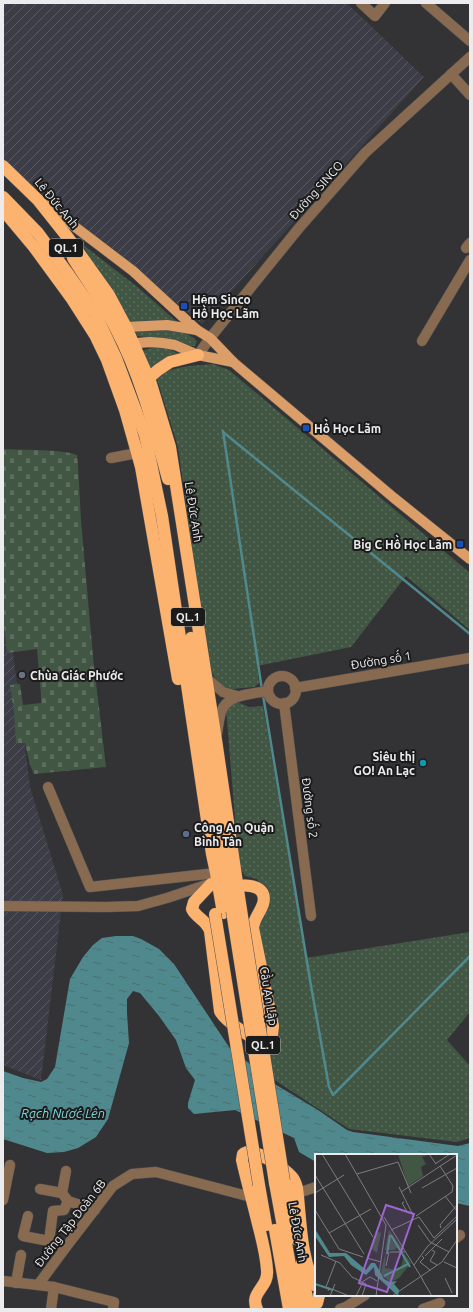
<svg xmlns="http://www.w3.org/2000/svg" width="473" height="1312" font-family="Ubuntu,sans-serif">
  <defs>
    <pattern id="industrial-furrows" width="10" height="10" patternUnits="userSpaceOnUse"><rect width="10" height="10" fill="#3c3d46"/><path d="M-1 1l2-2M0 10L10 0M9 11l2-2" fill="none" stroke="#585961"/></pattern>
    <pattern id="grass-dots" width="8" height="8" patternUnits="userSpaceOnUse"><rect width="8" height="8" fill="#425644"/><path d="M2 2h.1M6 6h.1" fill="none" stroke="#5d6e5f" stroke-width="1.8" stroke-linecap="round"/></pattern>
    <pattern id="cemetery-stones" width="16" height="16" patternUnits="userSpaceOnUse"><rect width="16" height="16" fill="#425644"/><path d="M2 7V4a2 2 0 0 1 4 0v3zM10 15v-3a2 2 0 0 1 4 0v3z" fill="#5d6e5f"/></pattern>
    <pattern id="water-ripples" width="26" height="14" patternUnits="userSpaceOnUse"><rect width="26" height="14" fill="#50898d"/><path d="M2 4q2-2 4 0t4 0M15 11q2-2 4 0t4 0" fill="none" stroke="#4c6f71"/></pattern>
  </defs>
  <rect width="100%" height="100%" fill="#333336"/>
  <g fill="url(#industrial-furrows)">
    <path d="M3 3H347L424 77 202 324 3 162Z"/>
    <path d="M3 575 30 787 63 895 41 1080 3 1065Z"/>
  </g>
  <g fill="url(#grass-dots)">
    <path d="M82 244 140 289 176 321H126Z"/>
    <path d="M164 328C179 330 186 331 197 341L195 346H190L180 341 137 336 135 331Z"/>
    <path d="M155 347 166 348 182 355 150 367 141 351Z"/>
    <path d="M213 364 229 370 470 573V630L406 576 351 647 257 666 259 683 254 687 232 689 219 685 211 671 208 663 178 447 157 379C171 365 193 366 213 364Z"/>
    <path d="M235 701 249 707 263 706 306 958 470 932V1012L447 1040 470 1066V1138L457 1142 349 1129 273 1079 268 1044 275 1038 257 921 268 895 257 879 245 876 239 866 226 709Z"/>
  </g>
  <path fill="url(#cemetery-stones)" d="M3 449C21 450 62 449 77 455L78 465 81 520 93 657 106 767 34 774 30 765 25 743H16L14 712 10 685 20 684 23 705 41 703V695L37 649 7 653 3 615Z"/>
  <path fill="url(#water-ripples)" d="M116 936H133L141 939 159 949 174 964 229 1047 273 1083 318 1110 347 1130 353 1132 458 1146 470 1143V1206L456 1203V1155H316V1162L299 1152 294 1138 235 1110 194 1114 188 1108V1103L195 1080 186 1068 176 1040 159 1016 140 993 133 991 127 999V1013L129 1043 108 1119 96 1137 78 1148 64 1152 47 1153 3 1139V1071L23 1078 41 1082 47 1079 55 1067 70 979 83 957 93 945 102 938Z"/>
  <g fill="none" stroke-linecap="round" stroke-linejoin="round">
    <g stroke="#50898d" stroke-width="2.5">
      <path d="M223 431 262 690"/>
      <path d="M223 432 470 634"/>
      <path d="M263 695 310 980 329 1087 333 1095 470 956"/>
    </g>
    <defs>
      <g id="minor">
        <path d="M361 3 375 16 385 3"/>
        <path d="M426 3 470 41"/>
        <path d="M451 74 470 95"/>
        <path d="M466 248 470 243"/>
        <path d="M422 341 470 260"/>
        <path d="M198 355 210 338 299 228 365 153 470 57"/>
        <path d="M111 458 137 453"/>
        <circle cx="282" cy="690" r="14"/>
        <path d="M205 677 223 692 237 696"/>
        <path d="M295 688 470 658"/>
        <path d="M284 703 311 916"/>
        <path d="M217 734C218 727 219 719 221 712 227 694 252 694 268 691"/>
        <path d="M48 787 90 887 216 873"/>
        <path d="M3 906 106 907 138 906 167 898 212 883"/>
        <path d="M40 1189 62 1193 68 1201 95 1210"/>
        <path d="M62 1193 66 1171"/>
        <path d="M298 1193 316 1187"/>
        <path d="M3 1200 10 1165"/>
        <path d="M28 1216 23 1236 49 1241 66 1247"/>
        <path d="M456 1238 460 1235"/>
        <path d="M49 1241 53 1211 64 1210 68 1201"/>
        <path d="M3 1281 38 1285 66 1247 113 1186 132 1174 156 1172 251 1197"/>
        <path d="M16 1283 21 1255"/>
        <path d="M38 1285 54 1287 114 1302 113 1309"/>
        <path d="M51 1309 54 1287"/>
        <path d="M340 1309 346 1307 365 1295"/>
        <path d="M423 1309 440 1303"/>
      </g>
      <g id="major">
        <path d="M45 204 133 271 197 330 210 338 233 362 394 498 470 559"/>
        <path d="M119 328 126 327 167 325 197 330"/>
        <path d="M126 344 150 342 163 343 175 345 198 355 233 362"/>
      </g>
      <g id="highway">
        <path d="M3 166 38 200 69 239 109 295 126 327 151 384 170 447 216 740 241 910"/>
        <path d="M3 197 38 233 66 271 95 313 116 358 145 435 162 516 212 854 216 873 223 913"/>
        <path d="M3 210 34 247 72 299 95 335 107 360 125 410 141 467 178 679"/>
        <path d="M73 258C88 282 104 304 116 329 141 376 154 428 168 479"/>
        <path d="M143 383 158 370 170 362 198 355"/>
        <path d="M191 638 232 911"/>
        <path d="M211 884 194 902 192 909C197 919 206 919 210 931L220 1011C224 1020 251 1039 261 1040 266 1041 269 1038 272 1035L273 1026 253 928C254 918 260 913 263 904 268 887 250 884 238 886"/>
        <path d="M284 1181 296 1239"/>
        <path d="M275 1183 298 1309"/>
        <path d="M259 1185 266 1225"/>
        <path d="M275 1230 289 1309"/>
        <path d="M301 1265 309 1309"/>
        <path d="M309 1308 317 1303 319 1295"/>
        <path d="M257 1309C249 1292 269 1288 267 1270 266 1254 262 1239 258 1224 253 1203 247 1182 242 1160L243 1154C245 1153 246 1152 248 1152 259 1151 285 1169 292 1177 295 1180 296 1184 297 1188 301 1219 300 1259 316 1286"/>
      </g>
    </defs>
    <use href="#minor" stroke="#515153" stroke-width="11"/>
    <use href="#major" stroke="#515153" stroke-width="11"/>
    <use href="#highway" stroke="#515153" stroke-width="13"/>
    <use href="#minor" stroke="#886a50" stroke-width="10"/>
    <use href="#major" stroke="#dc9e68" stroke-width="10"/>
    <use href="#highway" stroke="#fdb370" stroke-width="12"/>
    <defs>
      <g id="highway-bridge">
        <path d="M241 910 284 1181"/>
        <path d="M232 911 275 1183"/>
        <path d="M215 914 259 1185"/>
      </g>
    </defs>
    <use href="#highway-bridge" stroke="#515153" stroke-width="13" stroke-linecap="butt"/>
    <use href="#highway-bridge" stroke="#fdb370" stroke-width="12"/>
  </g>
  <g fill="#1a4fb4" stroke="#1b1b1c" stroke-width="1.5">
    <rect x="180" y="302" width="8" height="8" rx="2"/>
    <rect x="302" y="424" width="8" height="8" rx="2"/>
    <rect x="456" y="540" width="8" height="8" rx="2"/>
  </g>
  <circle fill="#6b7280" stroke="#1b1b1c" stroke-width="1.5" cx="22" cy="675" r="4"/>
  <circle fill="#0f9aa8" stroke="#1b1b1c" stroke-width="1.5" cx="423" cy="763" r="4"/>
  <circle fill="#5c6f8a" stroke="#1b1b1c" stroke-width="1.5" cx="186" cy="834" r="4"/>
  <g text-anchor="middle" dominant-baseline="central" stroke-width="4" stroke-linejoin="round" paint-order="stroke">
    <g fill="#1b1b1c" stroke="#adadaf" stroke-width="1">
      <rect x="49" y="239" width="34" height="18" rx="3"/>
      <rect x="171" y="608" width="34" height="18" rx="3"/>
      <rect x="246" y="1036" width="34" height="18" rx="3"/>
    </g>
    <g font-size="11" font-weight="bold" fill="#ececee">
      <text x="66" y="248">QL.1</text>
      <text x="188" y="617">QL.1</text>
      <text x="263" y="1045">QL.1</text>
    </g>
    <g font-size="12" fill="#ececee" stroke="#1b1b1c">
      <text transform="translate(316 190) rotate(-48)">Đường SINCO</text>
      <text transform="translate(57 203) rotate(50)">Lê Đức Anh</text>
      <text transform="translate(194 512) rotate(81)">Lê Đức Anh</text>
      <text transform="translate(381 660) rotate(-9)">Đường số 1</text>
      <text transform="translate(310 808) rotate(83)">Đường số 2</text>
      <text transform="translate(269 996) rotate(81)">Cầu An Lập</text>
      <text transform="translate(70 1223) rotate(-52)">Đường Tập Đoàn 6B</text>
      <text transform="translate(298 1232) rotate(80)">Lê Đức Anh</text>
    </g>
    <g font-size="12" font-weight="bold" fill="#ececee" stroke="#1b1b1c" text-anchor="start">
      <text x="192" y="299">Hẻm Sinco<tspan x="192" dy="14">Hồ Học Lãm</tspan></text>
      <text x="314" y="428">Hồ Học Lãm</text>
      <text x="452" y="544" text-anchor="end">Big C Hồ Học Lãm</text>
      <text x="30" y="675">Chùa Giác Phước</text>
      <text x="415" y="756" text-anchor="end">Siêu thị<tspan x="415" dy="14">GO! An Lạc</tspan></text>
      <text x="194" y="827">Công An Quận<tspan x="194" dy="14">Bình Tân</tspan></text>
    </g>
    <g font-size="13" font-style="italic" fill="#7bdae0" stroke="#1b1b1c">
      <text x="63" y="1113">Rạch Nước Lên</text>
    </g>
  </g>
  <g transform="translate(315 1154)">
    <rect width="142" height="142" fill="#333336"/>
    <path d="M74 76 89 97 87 99 83 93 79 96H70ZM71 97 70 114 82 116 86 114 89 99 96 109 84 124 76 128 65 121Z" fill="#425644"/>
    <path d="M83 0 113 1 107 3 111 10 106 13 108 22 93 32Z" fill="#425644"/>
    <path d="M61 77 66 79 62 99 57 95Z" fill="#425644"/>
    <path d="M0 75 15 99H31L51 116 56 109H60L69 125 75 128 82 127 79 130 84 136 83 142 60 121 59 113 51 121 36 111 29 102 14 103 0 82Z" fill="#50898d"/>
    <path fill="none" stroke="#50898d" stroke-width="2" d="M76 81 95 113M72 100 75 81M69 122 93 110M0 130 18 136"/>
    <path fill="none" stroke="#7d7d80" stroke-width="1" d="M7 0 58 83M30 0 71 71 61 142M114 0 121 10M120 10 135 0M42 20 83 8 96 39M0 21 49 100M84 33 99 63M107 34 142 14M86 38 142 1M0 39 29 21M130 42 142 57M89 48 87 49 93 59 95 58M0 56 24 95 48 103M101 62 137 38 138 32 125 12M69 63 108 126M103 71 115 88 134 98M126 74 125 71 142 51M76 76 104 63 119 84M14 79 56 55M119 84 142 62M117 96 120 98 115 107 122 111M75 98H90M6 101 25 109 37 123 47 128 55 123 62 127M107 102 109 104 105 108 115 116M110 102 127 85M52 104 66 108M129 108 142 114M99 111 112 93 142 65M71 112 74 98M130 124 137 139M107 125 117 142M17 135 34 142M13 137 14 134 11 133 21 107M15 142 20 130M41 142 48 128M47 142 51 130 47 128M77 142 127 108 142 86"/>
    <path fill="#9d66cd" fill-opacity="0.15" stroke="#9d66cd" stroke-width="2" d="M71 51 99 60 72 138 44 129Z"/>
    <rect width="142" height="142" fill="none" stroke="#ececee" stroke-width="2"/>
  </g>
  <rect width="473" height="1312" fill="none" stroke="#ececee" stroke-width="8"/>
</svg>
